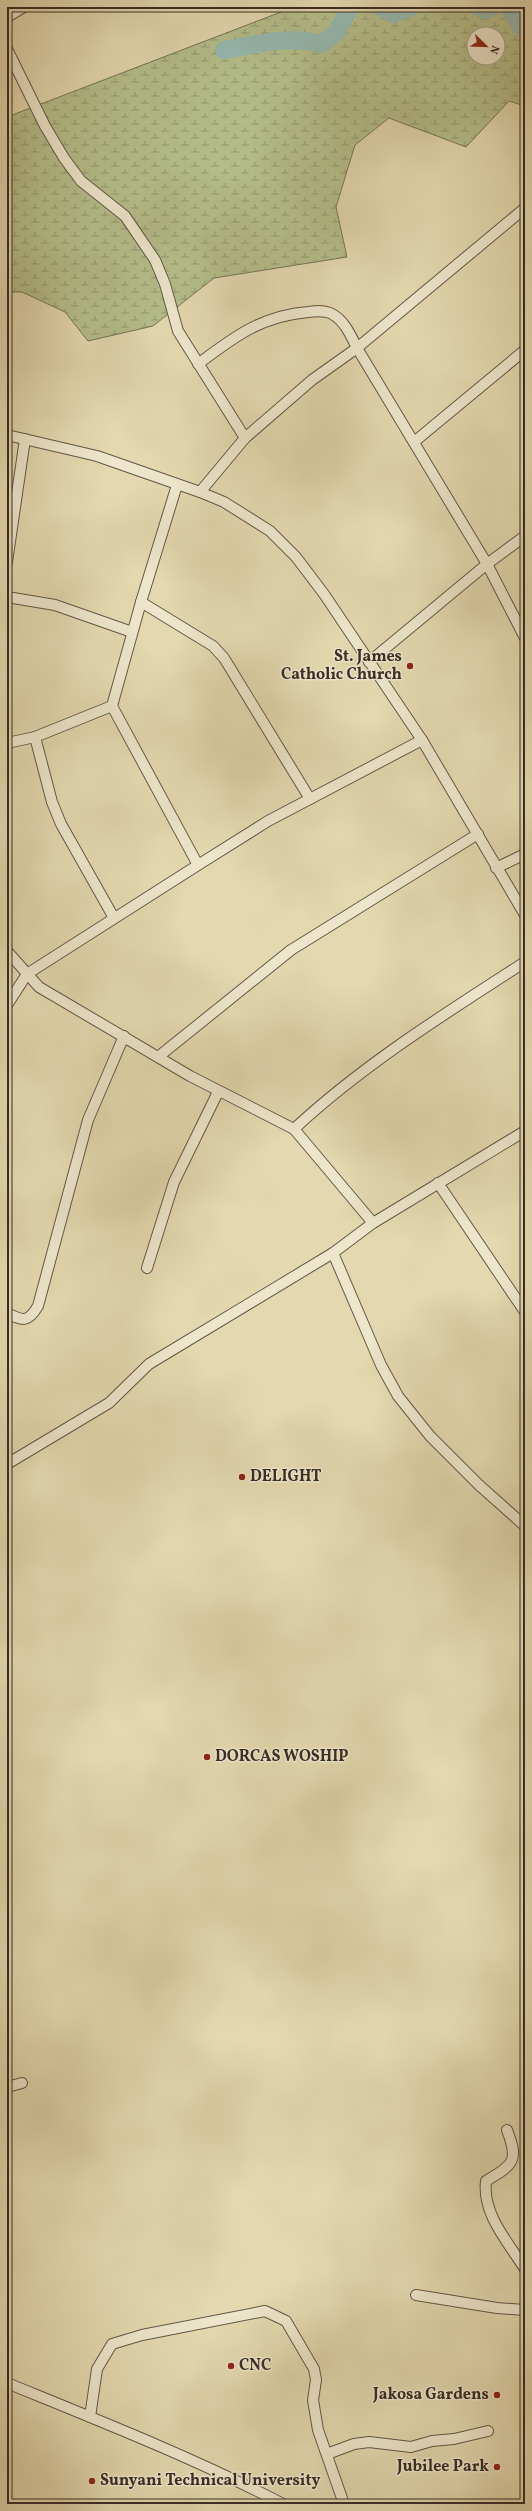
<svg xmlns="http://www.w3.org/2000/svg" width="532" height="2511" font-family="Vollkorn,serif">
  <defs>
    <pattern id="wetland-marsh" width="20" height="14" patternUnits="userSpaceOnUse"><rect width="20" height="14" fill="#b4be8a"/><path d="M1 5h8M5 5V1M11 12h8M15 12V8" fill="none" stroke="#939b71"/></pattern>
  </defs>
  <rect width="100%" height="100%" fill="#e3d8af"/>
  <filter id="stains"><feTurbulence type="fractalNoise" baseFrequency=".005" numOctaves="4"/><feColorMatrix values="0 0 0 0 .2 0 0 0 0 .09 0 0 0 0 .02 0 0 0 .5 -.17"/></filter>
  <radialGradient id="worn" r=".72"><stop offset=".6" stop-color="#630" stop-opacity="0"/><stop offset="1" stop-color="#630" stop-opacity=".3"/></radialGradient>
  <path fill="url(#wetland-marsh)" stroke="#767558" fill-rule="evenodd" d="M294 7H525V106L509 101 466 147 389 118 355 145 336 207 347 257 214 278 153 326 88 341 65 312 22 292H7V117ZM474 34H498V58H474Z"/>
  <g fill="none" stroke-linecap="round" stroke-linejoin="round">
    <g stroke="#96b9b1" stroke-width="18">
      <path d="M381 7 394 14 411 7"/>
      <path d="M478 7 485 10 492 7"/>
      <path d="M508 7 521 26H525"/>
      <path d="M224 50C258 44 288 35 322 44L337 32 350 7"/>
    </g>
    <defs>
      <g id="street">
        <path d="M7 17 24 7"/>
        <path d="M7 49 45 126 64 158 81 181 125 216 155 260 165 284 178 331 245 438"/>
        <path d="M525 208 357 348 487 564 525 536"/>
        <path d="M198 364C234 337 261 316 308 312 316 311 325 310 332 314 345 321 351 336 357 348L312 380 245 438 200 492"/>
        <path d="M7 435 97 456 200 492 224 502 270 531 296 557 324 594 422 740 525 915"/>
        <path d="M414 442 525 350"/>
        <path d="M7 562 25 439"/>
        <path d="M7 597 55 605 132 632"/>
        <path d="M141 602 213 646 224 658 310 799"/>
        <path d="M369 662 487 564 525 638"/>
        <path d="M35 737 52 802 61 824 114 918"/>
        <path d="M7 743 35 737 112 706"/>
        <path d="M198 865 268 821 422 740"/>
        <path d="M496 868 525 854"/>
        <path d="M7 951 39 987 190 1076 294 1129 373 1223"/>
        <path d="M7 1005 27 974 198 865 112 706 141 602 177 485"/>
        <path d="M158 1057 291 950 478 834"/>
        <path d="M294 1129C364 1064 446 1013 525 962"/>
        <path d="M438 1183 525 1312"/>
        <path d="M333 1253 381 1365 398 1396 430 1436 479 1485 525 1526"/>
        <path d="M147 1268 174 1182 218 1092"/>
        <path d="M7 1313C23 1321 28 1323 38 1306L88 1120 124 1036"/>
        <path d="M7 1464 109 1403 149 1364 333 1253 373 1223 525 1131"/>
        <path d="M7 2087 22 2083"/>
        <path d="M507 2130C519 2161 514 2164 486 2181 482 2214 508 2242 525 2269"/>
        <path d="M416 2295 497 2308 525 2310"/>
        <path d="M7 2383C100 2421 194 2458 283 2504"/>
        <path d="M90 2417 97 2369 112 2344 142 2335 265 2311 286 2321 314 2369 316 2380 313 2400 318 2430 344 2504"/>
        <path d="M327 2454 354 2444 369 2442 411 2447 432 2441 454 2439 488 2431"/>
      </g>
    </defs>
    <use href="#street" stroke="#635748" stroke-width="12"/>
    <use href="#street" stroke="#ede6cb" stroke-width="10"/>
  </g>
  <g fill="#8f2418" stroke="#ede6cb" stroke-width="1.5">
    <circle cx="410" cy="666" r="4"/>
    <circle cx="242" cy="1477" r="4"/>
    <circle cx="207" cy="1757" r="4"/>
    <circle cx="231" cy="2366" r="4"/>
    <circle cx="497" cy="2395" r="4"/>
    <circle cx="497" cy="2467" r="4"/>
    <circle cx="92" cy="2481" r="4"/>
  </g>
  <g text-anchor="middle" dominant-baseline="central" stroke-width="3" stroke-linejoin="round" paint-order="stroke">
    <g font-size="16" font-weight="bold" fill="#382c26" stroke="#ede6cb" text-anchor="start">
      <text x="402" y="657" text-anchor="end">St. James<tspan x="402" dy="18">Catholic Church</tspan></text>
      <text x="250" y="1477">DELIGHT</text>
      <text x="215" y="1757">DORCAS WOSHIP</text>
      <text x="239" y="2366">CNC</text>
      <text x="489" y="2395" text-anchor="end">Jakosa Gardens</text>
      <text x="489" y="2467" text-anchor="end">Jubilee Park</text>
      <text x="100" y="2481">Sunyani Technical University</text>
    </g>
  </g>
  <rect width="532" height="2511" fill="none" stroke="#e3d8af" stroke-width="24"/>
  <rect x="8" y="8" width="516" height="2495" fill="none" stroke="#382c26" stroke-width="2"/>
  <rect x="12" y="12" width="508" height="2487" fill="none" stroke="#382c26"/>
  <g transform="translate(486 46) rotate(113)"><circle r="19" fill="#ede6cb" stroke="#a59c89"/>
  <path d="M0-3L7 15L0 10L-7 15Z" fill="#8f2418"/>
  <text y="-6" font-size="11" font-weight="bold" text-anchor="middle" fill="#382c26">N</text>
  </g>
  <rect width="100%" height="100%" filter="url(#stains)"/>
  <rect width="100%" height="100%" fill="url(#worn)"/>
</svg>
